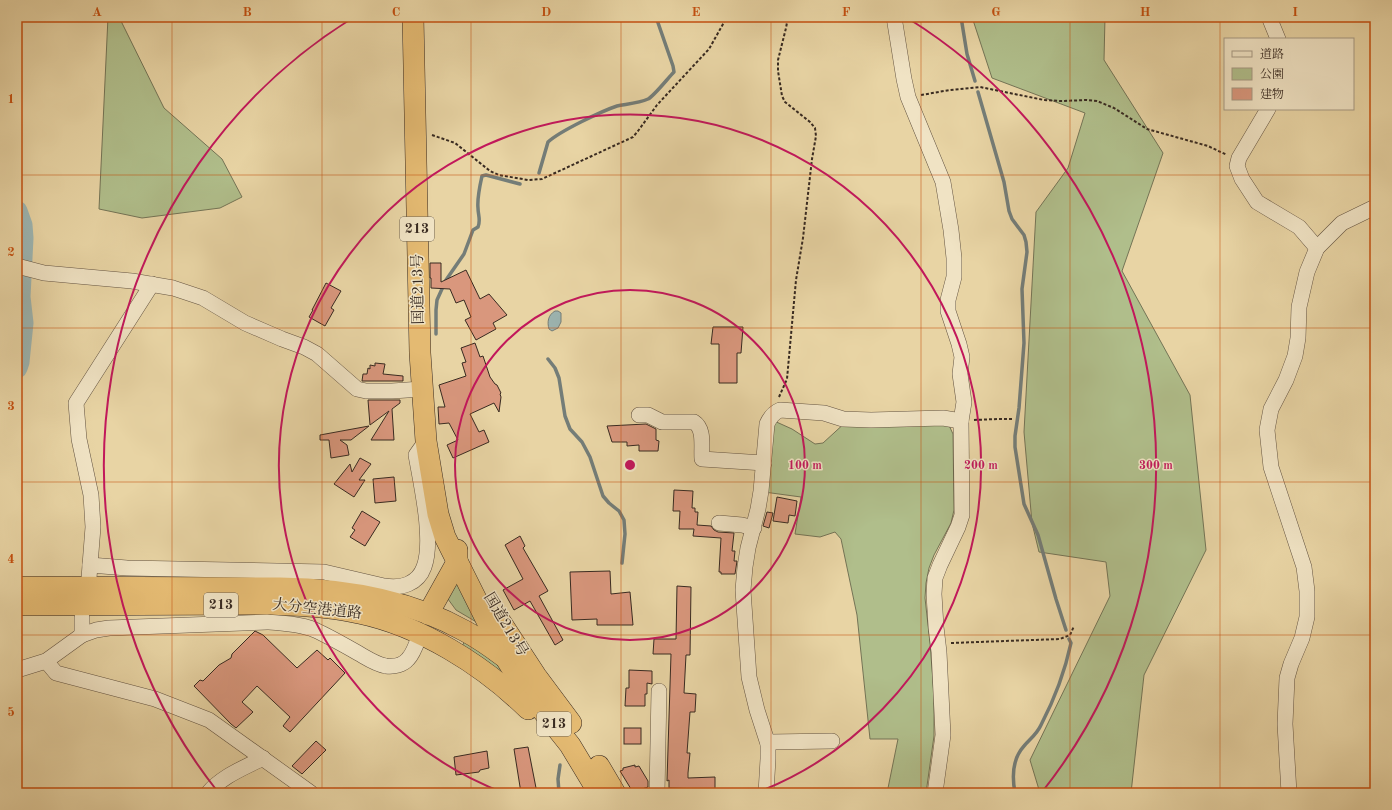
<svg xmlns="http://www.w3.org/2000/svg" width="1392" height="810" font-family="'Old Standard TT','Noto Serif JP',serif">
  <rect width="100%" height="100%" fill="#e8d4a4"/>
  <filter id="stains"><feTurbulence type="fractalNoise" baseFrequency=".005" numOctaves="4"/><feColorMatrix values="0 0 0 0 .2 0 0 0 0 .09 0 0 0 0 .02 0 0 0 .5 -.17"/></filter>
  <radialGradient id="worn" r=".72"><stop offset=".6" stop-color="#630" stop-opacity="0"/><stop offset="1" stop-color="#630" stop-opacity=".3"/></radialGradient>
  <g fill="#b0be8b" stroke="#747456">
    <path d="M108 17H119L164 108 222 159 242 197 220 208 142 218 99 209Z"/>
    <path d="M972 17H1105L1104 60 1163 153 1122 271 1190 395 1206 550 1144 675 1131 793H1040L1030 760 1110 596 1106 562 1039 552 1032 523 1024 432 1036 212 1068 168 1085 113 992 78Z"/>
    <path d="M772 420 792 429 815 444 823 443 847 421H947L953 434 954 510 951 523 934 555 929 568 926 583 925 598 930 643 934 695V736L926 793H887L898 739H870L857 615 841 539 835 532 820 537 795 534 801 497 764 492Z"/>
    <path d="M455 577 478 623 456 610 445 595Z"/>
    <path d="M466 639 504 665 513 681 461 648Z"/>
  </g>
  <path fill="#9cb5b2" stroke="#747d78" d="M555 311H558L561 313V322L558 328 552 331 549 329C547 322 548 315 555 311Z"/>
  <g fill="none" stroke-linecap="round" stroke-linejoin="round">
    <g stroke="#747d78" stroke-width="3.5">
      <path d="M961 17 967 54 975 81"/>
      <path d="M978 92 1004 182 1009 211 1012 219 1024 235 1026 242 1027 252 1022 289 1024 343 1019 408 1015 436V447L1024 504 1038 535 1056 599 1066 630"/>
      <path d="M539 173 548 142C560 131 602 111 617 106 627 104 639 103 648 99 654 96 668 78 674 72L673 66 656 17"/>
      <path d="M436 334V310L437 300 446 280 464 254 473 230 478 227C481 220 478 215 478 208 477 198 480 185 482 176L486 175 520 184"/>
      <path d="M548 359 555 368 559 378 565 416 570 429 582 442 590 457 603 496 609 503 619 511 624 520 625 534 622 563"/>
      <path d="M559 793 558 779 560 765"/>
      <path d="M1015 793C1012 777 1012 759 1024 746 1030 739 1037 734 1041 725 1054 700 1065 671 1071 643L1069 639"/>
    </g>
    <path stroke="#9cb5b2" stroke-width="21" d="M17 211 22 225 23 238 20 297 23 323 19 362 17 368"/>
  </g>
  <g fill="#d9977d" stroke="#382a21">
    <path d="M430 263H441V282L466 270 480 299 489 294 507 315 493 323 496 329 476 340 465 320 471 317 464 300 456 303 450 289 431 288V278H430Z"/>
    <path d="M326 283 341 291 331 308 334 310 325 326 309 317 313 310H312Z"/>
    <path d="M713 327H743L741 353H737V383H719V344H711Z"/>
    <path d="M475 343 480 357 483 356 490 377 495 384 497 385 501 393 500 394 501 397 499 412 494 403 470 414 479 432 484 430 489 442 453 458 447 445 458 440 449 423 439 424 438 407H445L439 385 466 376 462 363 466 362 461 348Z"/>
    <path d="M375 363 385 364 383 374 403 376V381H362L363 374H367L368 368 370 369V365L375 366Z"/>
    <path d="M368 400H400V403L392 409 394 440H371L389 411 370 425Z"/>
    <path d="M646 424 656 429V440L659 441 658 451H639V445L627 446V442H612L607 426Z"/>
    <path d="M369 426 351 440H340L347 445 349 455 331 458 329 440H320V435Z"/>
    <path d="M360 458 371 464 359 480H365L354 497 334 484 350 464 352 472Z"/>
    <path d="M394 477 396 501 375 503 373 479Z"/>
    <path d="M674 490 693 491 692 508H695V512H698L697 525 711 526 714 530 718 532 734 533 732 551H735L734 561H737L735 574H721V572H719L721 538 693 536 694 529H679L680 511H673Z"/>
    <path d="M777 497 797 501 795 516 789 515 788 523 773 521Z"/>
    <path d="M362 511 380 522 365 546 350 537 355 530 352 528Z"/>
    <path d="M767 512 773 513 769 528 763 526Z"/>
    <path d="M520 536 525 546 523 548 548 591 539 596 563 640 555 645 530 601 514 610 503 590 523 579 505 545Z"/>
    <path d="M610 571 611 594 630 592 633 625H597V619L572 620 570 572Z"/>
    <path d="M677 586 691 587 690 655H686L684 693 696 694 695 712H690L687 753H690L688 773V778L715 777V793H704V789L669 788V780L667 781 671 654H653L654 639H676Z"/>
    <path d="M255 631 263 635 297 668 317 650 328 660 330 658 345 673 290 732 283 726 290 717 257 686 242 702 253 712 236 728 231 724 194 686 200 680 203 681 219 665 231 658 232 654Z"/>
    <path d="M629 670 652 671V684L647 683V694H645V706H625L626 688H629Z"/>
    <rect x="624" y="728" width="17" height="16"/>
    <path d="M316 741 326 750 302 774 292 766Z"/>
    <path d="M528 747 537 793H521L514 749Z"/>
    <path d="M487 751 489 768 480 770 479 772 456 775 454 757Z"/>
    <path d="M635 765V767L639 766 648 781V787L639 790 631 789 620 771 623 770V768Z"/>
  </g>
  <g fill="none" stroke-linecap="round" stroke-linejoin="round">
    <defs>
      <g id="minor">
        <path d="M894 17 904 79 908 97 943 182 951 230 954 258V277L948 300V311L959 344 962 357 960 374 964 402 961 421 962 515 958 527 940 565 935 578 934 594 936 627 939 652 943 735 935 793"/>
        <path d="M1269 17 1278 39"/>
        <path d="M1268 109 1239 158 1237 166 1242 179 1257 202 1299 227 1317 248"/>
        <path d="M17 266 44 273 132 281 173 288 203 298 245 323 282 339 304 347 317 354 357 389 366 391H392L422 389"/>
        <path d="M639 415H648L662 422H694C705 429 701 447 702 459L764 463"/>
        <path d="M719 523 742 525 754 528"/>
        <path d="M90 565 127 568 324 572 384 586C401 589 418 584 424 567 434 540 421 484 416 455L426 441"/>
        <path d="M89 578 93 527 91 495 79 439 76 403 152 284"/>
        <path d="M82 617V635"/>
        <path d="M46 661 56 673 155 699 209 720 311 793"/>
        <path d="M17 670 46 661 82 635 96 630 109 628 267 622C282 623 300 624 315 630 330 637 344 645 358 653 367 658 375 664 386 666 394 667 403 665 408 659 414 653 417 642 420 634"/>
        <path d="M768 744 770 742 832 741"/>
        <path d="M208 793C222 776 244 768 263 758"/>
        <path d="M657 793 659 691"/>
        <path d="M766 793 768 759V744L757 710 749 677 743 590 745 567 748 548 758 509 761 491 767 424C770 417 773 413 780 410L824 413 843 419 871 420 943 418 961 421"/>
        <path d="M1289 793 1285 724 1287 678 1291 664 1302 638 1307 617V591L1304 567 1271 467 1267 430 1271 409 1286 380 1295 356 1298 338 1299 307 1307 272 1317 248 1342 223 1375 207"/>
      </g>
      <g id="highway">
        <path d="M413 17 420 353 426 441 438 514 445 537 505 657 523 686 570 745 599 793"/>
        <path d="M17 587 280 588C344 589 408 599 465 631 478 638 491 647 503 656"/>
        <path d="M17 605 271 604C301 606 330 606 359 613 421 626 483 665 528 709"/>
        <path d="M428 614 457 562V550"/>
        <path d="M500 621 536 676 571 723"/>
        <path d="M599 766 615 793"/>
      </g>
    </defs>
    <use href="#minor" stroke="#645442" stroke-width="16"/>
    <use href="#highway" stroke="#382a21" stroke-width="22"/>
    <g stroke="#382a21" stroke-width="2" stroke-dasharray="3 2" stroke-linecap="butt">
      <path d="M921 95 950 90 980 87 1044 100 1061 101 1087 100 1097 101 1114 108 1147 129 1208 146 1227 155"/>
      <path d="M432 135 455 143 490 171 499 175 528 180 542 179 633 137 638 131 657 105 709 49 727 17"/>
      <path d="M779 397 787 379 796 280 803 238 812 159 816 136 815 128 810 122 785 102 782 96 778 71V60L786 28 788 17"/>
      <path d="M974 420 997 419H1013"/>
      <path d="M951 643 1060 639 1070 635 1074 626"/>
    </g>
    <use href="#minor" stroke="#f0e3c4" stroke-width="15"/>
    <use href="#highway" stroke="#e4ba72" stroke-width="21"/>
  </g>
  <path fill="none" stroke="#c55010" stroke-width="1" stroke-opacity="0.55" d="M172 17V793M322 17V793M471 17V793M621 17V793M771 17V793M921 17V793M1070 17V793M1220 17V793M17 175H1375M17 328H1375M17 482H1375M17 635H1375"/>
  <g fill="none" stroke="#c2185b" stroke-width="2">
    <circle cx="630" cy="465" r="175"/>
    <path d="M504 793A351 351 0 1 1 756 793"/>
    <path d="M218 792A526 526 0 0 1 351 19M909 19A526 526 0 0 1 1042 792"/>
  </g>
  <g text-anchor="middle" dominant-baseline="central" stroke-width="3" stroke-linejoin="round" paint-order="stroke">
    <g fill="#f0e3c4" stroke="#6f6252" stroke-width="1">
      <rect x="400" y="217" width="34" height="24" rx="3"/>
      <rect x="204" y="593" width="34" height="24" rx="3"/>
      <rect x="537" y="712" width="34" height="24" rx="3"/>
    </g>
    <g font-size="14" font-weight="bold" fill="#382a21">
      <text x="417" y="229">213</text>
      <text x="221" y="605">213</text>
      <text x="554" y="724">213</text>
    </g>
    <g font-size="15" fill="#382a21" stroke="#f0e3c4">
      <text transform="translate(419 289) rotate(-91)">国道213号</text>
      <text transform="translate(317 610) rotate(6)">大分空港道路</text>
      <text transform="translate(505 625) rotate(59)">国道213号</text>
    </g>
  </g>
  <circle cx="630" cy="465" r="6" fill="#c2185b" stroke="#f0e3c4" stroke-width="2"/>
  <g font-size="12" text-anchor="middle" font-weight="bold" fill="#c2185b" stroke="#f0e3c4" stroke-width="3" stroke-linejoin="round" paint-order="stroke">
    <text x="805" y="469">100 m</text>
    <text x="981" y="469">200 m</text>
    <text x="1156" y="469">300 m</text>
  </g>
  <rect width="1392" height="810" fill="none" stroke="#e8d4a4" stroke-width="44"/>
  <rect x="1224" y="38" width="130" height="72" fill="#f0e3c4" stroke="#a69983"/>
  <rect x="1232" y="51" width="20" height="6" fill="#f0e3c4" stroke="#a69983"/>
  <text x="1260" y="58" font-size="12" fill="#382a21">道路</text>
  <rect x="1232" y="68" width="20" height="12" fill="#b0be8b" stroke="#a69983"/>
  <text x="1260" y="78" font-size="12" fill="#382a21">公園</text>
  <rect x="1232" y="88" width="20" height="12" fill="#d9977d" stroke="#a69983"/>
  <text x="1260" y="98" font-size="12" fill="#382a21">建物</text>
  <rect x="22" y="22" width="1348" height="766" fill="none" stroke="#c55010" stroke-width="1.5"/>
  <g font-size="13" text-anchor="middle" font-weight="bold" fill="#c55010">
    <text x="97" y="16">A</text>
    <text x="247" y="16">B</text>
    <text x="396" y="16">C</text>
    <text x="546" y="16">D</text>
    <text x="696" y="16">E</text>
    <text x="846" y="16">F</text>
    <text x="996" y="16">G</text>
    <text x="1145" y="16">H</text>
    <text x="1295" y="16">I</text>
    <text x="11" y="103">1</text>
    <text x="11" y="256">2</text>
    <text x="11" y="410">3</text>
    <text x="11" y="563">4</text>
    <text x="11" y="716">5</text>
  </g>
  <rect width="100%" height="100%" filter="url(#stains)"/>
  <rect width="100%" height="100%" fill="url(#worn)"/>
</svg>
